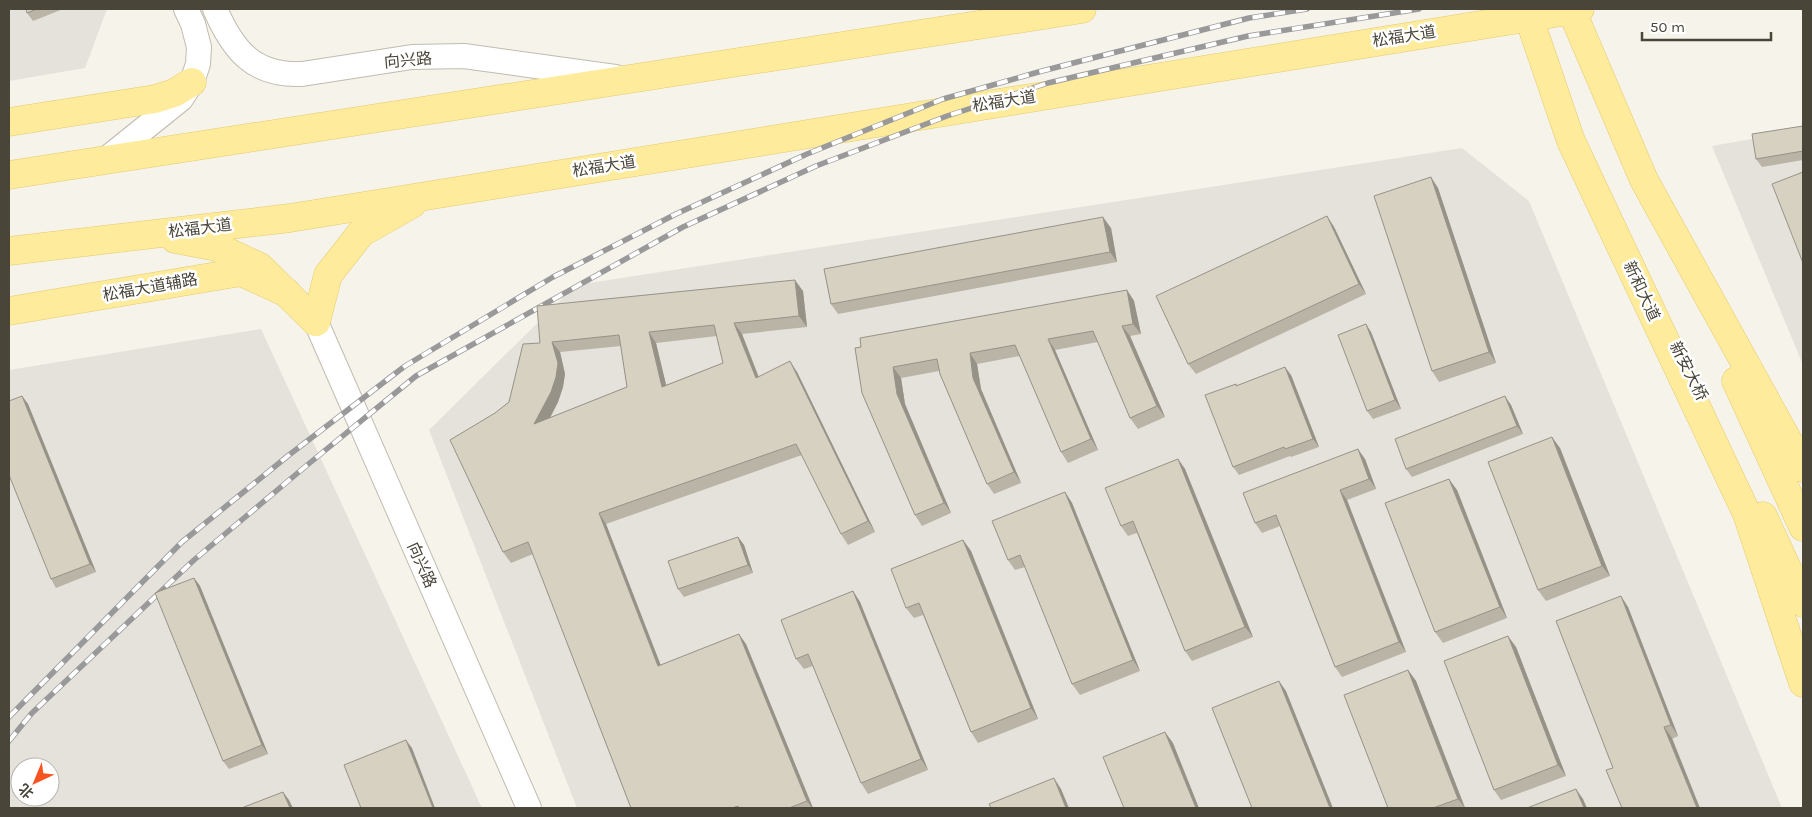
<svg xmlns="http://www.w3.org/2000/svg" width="1812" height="817" font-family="Karla,'Noto Sans SC',sans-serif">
  <rect width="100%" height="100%" fill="#f6f3eb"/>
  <g fill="#e5e2dc" fill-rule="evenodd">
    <path d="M9 9H107L85 68 9 81Z"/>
    <path d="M1803 130V365L1712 146Z"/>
    <path d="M1462 148 1529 201 1782 808H577L429 430 576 285Z"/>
    <path d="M261 329 482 808H9V370ZM20 767H50V797H20Z"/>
  </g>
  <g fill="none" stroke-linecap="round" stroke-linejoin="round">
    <defs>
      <g id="minor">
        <path d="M215 9C233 50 253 76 302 74L412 57 464 56 615 77"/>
        <path d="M105 160 181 99 192 82 198 64 199 47 193 24 186 9"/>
        <path d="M316 322 529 808"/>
      </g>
      <g id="major">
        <path d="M1526 9 1571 141 1747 514 1803 683"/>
        <path d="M1571 9 1644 180 1803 468"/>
        <path d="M9 122 155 99 174 93 192 82"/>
        <path d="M9 175 1082 9"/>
        <path d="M175 239 217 247 260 267 316 322"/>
        <path d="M9 251 290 218 1580 9"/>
        <path d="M9 311 241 272 287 293"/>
        <path d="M316 322 328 275 361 233 412 204"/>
        <path d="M1736 381 1803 527"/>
        <path d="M1763 516 1803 603"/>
      </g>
    </defs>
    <use href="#minor" stroke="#c1bcae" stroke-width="26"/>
    <use href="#major" stroke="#e4cb6b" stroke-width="29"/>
    <use href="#minor" stroke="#fff" stroke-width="24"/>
    <use href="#major" stroke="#feeb9c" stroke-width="28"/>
    <defs>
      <g id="rail">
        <path d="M9 717 182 542 289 455 405 366 553 277 676 214 807 154 943 99 1042 71 1249 18 1307 9"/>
        <path d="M9 741 32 713 194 560 306 466 416 376 683 227 816 166 947 116 1048 83 1248 36 1419 9"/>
      </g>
    </defs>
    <use href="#rail" stroke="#999" stroke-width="5.5"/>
    <use href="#rail" stroke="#fff" stroke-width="4" stroke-dasharray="11" stroke-linecap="butt"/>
  </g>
  <g fill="#b9b4a6" fill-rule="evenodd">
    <path d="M26 9H63L33 21 27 13Z"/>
    <path d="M1803 126V160L1762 167 1756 159Z"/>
    <path d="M1438 188 1496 363 1439 382 1432 371Z"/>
    <path d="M1327 216 1334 227 1366 294 1196 374 1188 364Z"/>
    <path d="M1111 228 1117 262 838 314 831 304Z"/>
    <path d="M1127 290 1134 301 1141 334 1130 336 1165 417 1138 429 1130 418 1098 342 1055 350 1098 450 1068 463 1061 452 1020 356 977 364 981 389 1021 483 994 494 987 484 939 371 901 378 905 404 951 513 922 526 915 515 855 348Z"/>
    <path d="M803 291 807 327 742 334 759 377 797 372 875 532 848 545 841 534 802 455 606 524 660 665 746 644 813 808H631L533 554 511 563 503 552 495 413 509 402 540 343ZM717 336 723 363 666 385 656 343ZM621 346 627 387 550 418 558 402 563 387 565 374 560 352Z"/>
    <path d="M1371 332 1401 409 1373 419 1367 411Z"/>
    <path d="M1291 375 1319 447 1291 457 1290 456 1239 475 1233 467 1237 385Z"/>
    <path d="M22 396 28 404 96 572 56 588 51 579Z"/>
    <path d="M1511 405 1523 434 1412 477 1406 469Z"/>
    <path d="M1560 448 1610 576 1546 601 1538 590Z"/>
    <path d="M1178 459 1185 469 1253 637 1192 661 1185 651 1137 533 1128 536 1121 526Z"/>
    <path d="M1365 459 1376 489 1347 500 1406 652 1342 677 1335 667 1280 526 1262 533 1255 523Z"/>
    <path d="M1457 490 1507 618 1443 643 1435 632Z"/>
    <path d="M1065 492 1072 503 1140 671 1080 695 1072 684 1025 567 1015 570 1008 560Z"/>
    <path d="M738 537 744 545 753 573 684 597 678 589Z"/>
    <path d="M963 540 971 551 1038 719 978 743 971 732 923 615 914 618 906 608Z"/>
    <path d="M194 578 200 586 268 754 229 769 223 761Z"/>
    <path d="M853 591 860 602 928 770 868 794 861 783 813 666 804 669 796 659Z"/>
    <path d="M1628 607 1678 736 1613 768Z"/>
    <path d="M1516 647 1566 776 1501 800 1494 790Z"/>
    <path d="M1408 670 1416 681 1465 808H1388Z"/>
  </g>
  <g fill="#969287">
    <path d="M1431 177 1438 188 1496 363 1489 352Z"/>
    <path d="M1327 216 1334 227 1366 294 1359 284Z"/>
    <path d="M1103 217 1111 228 1117 262 1110 252Z"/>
    <path d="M795 280 803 291 807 327 799 316Z"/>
    <path d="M1127 290 1134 301 1141 334 1133 324Z"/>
    <path d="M734 323 742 334 763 389 756 378Z"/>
    <path d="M1366 324 1371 332 1401 409 1395 400Z"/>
    <path d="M1122 326 1130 336 1165 417 1157 406Z"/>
    <path d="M649 332 656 343 669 397 662 387Z"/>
    <path d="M1048 339 1055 350 1098 450 1091 439Z"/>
    <path d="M552 342 560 352 565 374 563 387 558 402 541 435 534 424Z"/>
    <path d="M970 353 977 364 981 389 1021 483 1014 472 973 378Z"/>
    <path d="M790 361 797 372 875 532 868 521Z"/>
    <path d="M893 367 901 378 905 404 951 513 944 503 897 394Z"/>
    <path d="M1285 367 1291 375 1319 447 1313 439Z"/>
    <path d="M22 396 28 404 96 572 90 564Z"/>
    <path d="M1505 396 1511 405 1523 434 1517 426Z"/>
    <path d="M1552 437 1560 448 1610 576 1602 566Z"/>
    <path d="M1358 449 1365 459 1376 489 1369 479Z"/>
    <path d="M1178 459 1185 469 1253 637 1245 627Z"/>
    <path d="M1449 479 1457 490 1507 618 1500 607Z"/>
    <path d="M1340 490 1347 500 1406 652 1399 642Z"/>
    <path d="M1065 492 1072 503 1140 671 1133 660Z"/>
    <path d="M599 513 606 524 665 676 658 666Z"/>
    <path d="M738 537 744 545 753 573 748 565Z"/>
    <path d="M963 540 971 551 1038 719 1031 708Z"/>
    <path d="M194 578 200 586 268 754 262 745Z"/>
    <path d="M853 591 860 602 928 770 921 759Z"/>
    <path d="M1621 596 1628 607 1678 736 1671 725Z"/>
    <path d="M739 634 746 644 813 808H812L807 801Z"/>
    <path d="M1508 636 1516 647 1566 776 1558 765Z"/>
    <path d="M1408 670 1416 681 1465 808 1458 799Z"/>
    <path d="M1279 681 1286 691 1333 808H1330Z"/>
    <path d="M1664 727 1672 738 1700 808H1697Z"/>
    <path d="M1165 732 1173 743 1199 808H1196Z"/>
    <path d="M406 740 412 748 435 808H433Z"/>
    <path d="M1054 778 1061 789 1069 808H1066Z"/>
    <path d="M1576 789 1583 799 1587 808H1584Z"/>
    <path d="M283 792 289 800 293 808H290Z"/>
  </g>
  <g fill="#d7d1c1" stroke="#969287" fill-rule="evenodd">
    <path d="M26 9H37L27 13Z"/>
    <path d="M1803 126V151L1756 159 1752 134Z"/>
    <path d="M1803 172V263L1772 184Z"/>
    <path d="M1431 177 1489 352 1432 371 1374 196Z"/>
    <path d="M1327 216 1359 284 1188 364 1156 296Z"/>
    <path d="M1103 217 1110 252 831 304 824 269Z"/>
    <path d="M795 280 799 316 734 323 756 378 790 361 868 521 841 534 796 444 599 513 658 666 739 634 807 801 789 808H739L738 806 732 808H631L528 542 503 552 450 440 495 413 509 402 523 344 540 343 537 306ZM714 325 723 363 662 387 649 332ZM619 335 627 387 534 424 551 392 556 377 558 363 552 342Z"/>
    <path d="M1127 290 1133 324 1122 326 1157 406 1130 418 1093 331 1048 339 1091 439 1061 452 1015 345 970 353 973 378 1014 472 987 484 940 374 937 359 893 367 897 394 944 503 915 515 862 393 855 348 861 347 860 338Z"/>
    <path d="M1366 324 1395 400 1367 411 1338 335Z"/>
    <path d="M1285 367 1313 439 1285 449 1284 447 1233 467 1205 395 1236 384V386Z"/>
    <path d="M22 396 90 564 51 579 9 475V401Z"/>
    <path d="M1505 396 1517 426 1406 469 1395 439Z"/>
    <path d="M1552 437 1602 566 1538 590 1488 462Z"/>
    <path d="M1358 449 1369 479 1340 490 1399 642 1335 667 1276 515 1255 523 1243 493Z"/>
    <path d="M1178 459 1245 627 1185 651 1133 521 1121 526 1105 488Z"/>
    <path d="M1449 479 1500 607 1435 632 1385 503Z"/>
    <path d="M1065 492 1133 660 1072 684 1020 555 1008 560 992 521Z"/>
    <path d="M738 537 748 565 678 589 668 561Z"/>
    <path d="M963 540 1031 708 971 732 919 603 906 608 891 569Z"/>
    <path d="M194 578 262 745 223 761 155 593Z"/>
    <path d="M853 591 921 759 861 783 808 654 796 659 781 620Z"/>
    <path d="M1621 596 1671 725 1664 727 1697 808H1622L1606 770 1613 768 1556 621Z"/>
    <path d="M1508 636 1558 765 1494 790 1444 661Z"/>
    <path d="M1408 670 1458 799 1433 808H1388L1344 695Z"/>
    <path d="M1279 681 1330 808H1252L1212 708Z"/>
    <path d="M1165 732 1196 808H1124L1103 757Z"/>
    <path d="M406 740 433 808H361L344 765Z"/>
    <path d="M1054 778 1066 808H991L989 804Z"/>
    <path d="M1576 789 1584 808H1527Z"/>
    <path d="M283 792 290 808H245L244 807Z"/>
  </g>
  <g text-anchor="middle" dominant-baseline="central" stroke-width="5" stroke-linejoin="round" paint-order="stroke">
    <g font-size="16" fill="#4a4539" stroke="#fff">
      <text transform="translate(1404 36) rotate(-9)">松福大道</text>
      <text transform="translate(408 60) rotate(-5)">向兴路</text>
      <text transform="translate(1004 101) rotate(-9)">松福大道</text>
      <text transform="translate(604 166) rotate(-9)">松福大道</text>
      <text transform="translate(200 228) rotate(-7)">松福大道</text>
      <text transform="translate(150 287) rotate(-10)">松福大道辅路</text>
      <text transform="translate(1642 291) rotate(65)">新和大道</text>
      <text transform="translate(1689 371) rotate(63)">新安大桥</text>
      <text transform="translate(422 565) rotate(66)">向兴路</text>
    </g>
  </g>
  <rect width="1812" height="817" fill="none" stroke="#4a4539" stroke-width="20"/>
  <g transform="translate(35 782) rotate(224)"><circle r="24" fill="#ffffff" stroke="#b7b5b0"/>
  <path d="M0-4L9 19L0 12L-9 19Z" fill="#f9541f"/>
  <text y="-8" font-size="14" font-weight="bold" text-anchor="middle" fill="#4a4539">北</text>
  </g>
  <path d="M1642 32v8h129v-8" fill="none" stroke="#4a4539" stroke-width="2.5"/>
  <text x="1650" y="32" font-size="15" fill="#4a4539" stroke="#ffffff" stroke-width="4" paint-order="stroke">50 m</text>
</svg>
